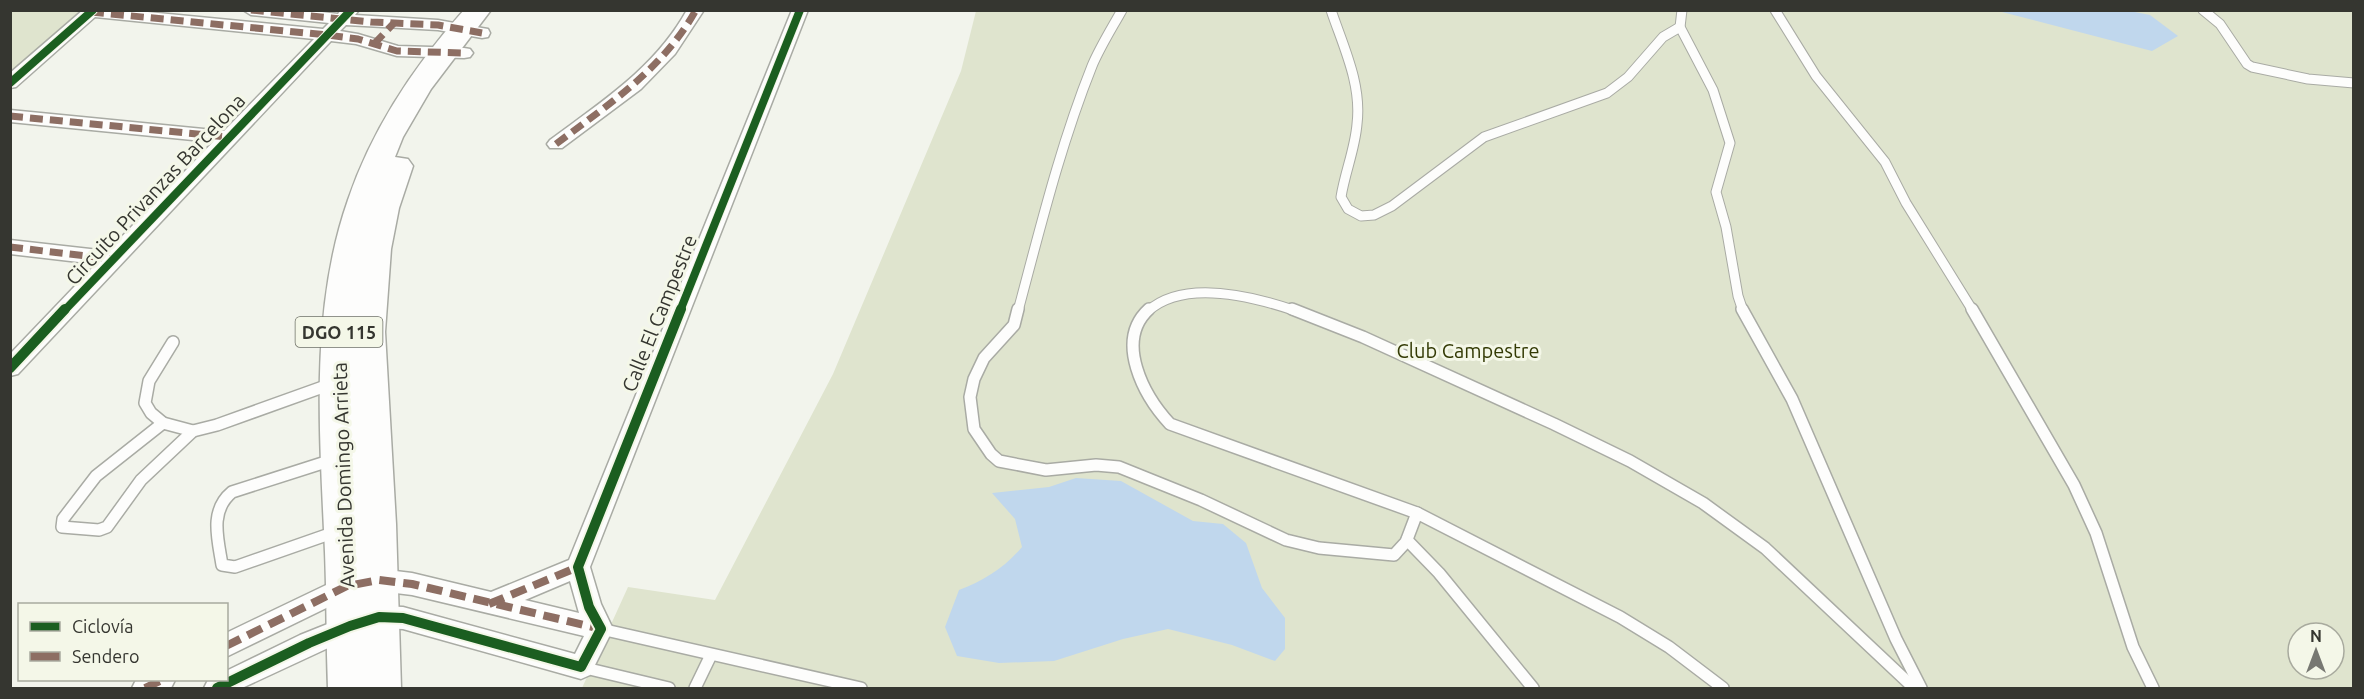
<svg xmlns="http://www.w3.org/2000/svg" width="2364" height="699" font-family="Ubuntu,sans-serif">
  <rect width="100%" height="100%" fill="#f2f4ec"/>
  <g fill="#dfe4ce" fill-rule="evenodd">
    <path d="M11 10H80V11L11 72Z"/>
    <path d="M976 11H2353V688H582L628 587 715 600 833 374 961 71ZM2298 633H2334V669H2298Z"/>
  </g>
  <g fill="#c0d7ed">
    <path d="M1998 11H2130L2150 15 2178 36 2152 51Z"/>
    <path d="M1076 478 1121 481 1193 521 1223 524 1246 543 1262 588 1285 618V649L1275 661 1232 645 1168 629 1123 639 1054 661 999 663 957 656 945 627 959 590C985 580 1004 568 1022 547L1015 519 992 493 1049 487Z"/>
  </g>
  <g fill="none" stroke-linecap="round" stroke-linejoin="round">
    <defs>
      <g id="lane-far1">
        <path d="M1331 10C1343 46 1362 84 1357 124 1355 149 1345 172 1341 197L1348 209 1361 216 1374 215 1392 206 1484 137 1607 93 1628 77 1663 37 1680 27"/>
        <path d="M1682 10 1680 27 1713 90 1730 143 1716 192 1726 227 1738 296 1743 311"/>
        <path d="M1775 10 1816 76 1885 162 1906 203 1973 311"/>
        <path d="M2203 10 2220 24 2247 64 2252 67 2308 79 2354 83"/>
        <path d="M1018 311C1040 229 1060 146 1092 66 1100 47 1112 28 1122 10"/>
        <path d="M1148 311C1185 278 1255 297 1296 311"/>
      </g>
      <g id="lane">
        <path d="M1018 309 1014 325 984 358 974 379 970 397 974 429 991 454 999 461 1046 470 1096 465 1119 467 1201 500 1286 540 1319 548 1394 555 1406 542 1417 513"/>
        <path d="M1149 309C1114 341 1144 396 1170 424L1417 513 1620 617 1669 647 1723 688"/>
        <path d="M1292 309 1363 337 1554 424 1630 461 1703 503 1765 548 1914 688"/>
        <path d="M1742 309 1792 399 1896 639 1921 688"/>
        <path d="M1972 309 2074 485 2096 533 2133 647 2153 688"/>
        <path d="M173 342 149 381 145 403 151 413 163 423 193 431 217 425 334 383"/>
        <path d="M163 423 96 476 63 519 62 527 99 530 107 527 141 480 193 431"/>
        <path d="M332 460 232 492C209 511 218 539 222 565L235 567 338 531"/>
        <path d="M1407 540 1439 573 1533 688"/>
        <path d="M601 629 861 688"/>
        <path d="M581 667 669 688"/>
        <path d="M695 688 711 655"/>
      </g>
      <g id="street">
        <path d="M83 10H127L323 29 329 23 251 15 243 10H306L338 14 341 10H359L355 15 438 20 482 28 488 29 490 33 488 37 482 38 438 30 346 25 340 31 358 34 398 46 464 48 470 49 473 53 470 57 464 58 397 56 356 44 331 41 18 374 10 376V354L96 264 10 254V240L108 251 213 142 10 122V110L224 131 314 39 95 17 16 87 10 88V73Z"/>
        <path d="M687 10H704L675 54 641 89 562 148H550L547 144 550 140C601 102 655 68 687 10Z"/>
        <path d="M792 10H808L590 567 601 604 613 629 590 675 581 679 403 629 379 628 354 636 242 688H204L208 680H226V671L300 635 350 615 379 606 403 607 575 654 584 636 412 595 379 591 351 596 226 657V633L347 575 379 569 412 573 491 592 569 560ZM570 581 579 613 525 600Z"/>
        <path d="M136 680H175L171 688H132Z"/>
      </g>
      <path id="primary" d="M464 10H491L431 89 403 137 395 157 408 159 413 166 399 208 391 249 385 332 396 524 401 688H328C326 643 327 597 325 552 320 436 309 311 348 200 372 129 414 66 464 10Z"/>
    </defs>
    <use href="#lane-far1" stroke="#a9aba4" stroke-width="11"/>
    <use href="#lane" stroke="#a9aba4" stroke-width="14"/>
    <use href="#street" stroke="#a9aba4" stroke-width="3"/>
    <use href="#primary" stroke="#a9aba4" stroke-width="3"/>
    <use href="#lane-far1" stroke="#fdfdfc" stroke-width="9"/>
    <use href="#lane" stroke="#fdfdfc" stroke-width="11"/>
    <use href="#street" fill="#fdfdfc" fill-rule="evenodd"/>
    <use href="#primary" fill="#fdfdfc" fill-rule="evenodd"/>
    <g stroke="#8d6e63" stroke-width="7" stroke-dasharray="13 7" stroke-linecap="butt">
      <path d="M251 10 371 22 438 25 482 33"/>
      <path d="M91 12 327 35 358 39 397 51 464 53"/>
      <path d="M374 44 394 23"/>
      <path d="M10 116 228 137"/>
      <path d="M556 144C609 104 663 69 696 10"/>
      <path d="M10 247 112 259"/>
    </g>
    <g stroke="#8d6e63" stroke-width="8" stroke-dasharray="16 8" stroke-linecap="butt">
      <path d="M489 604 578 567"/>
      <path d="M226 646 347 586 379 580 412 584 601 629"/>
      <path d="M145 688 162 680"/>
    </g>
    <defs>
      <g id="cycleway-far1">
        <path d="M10 83 93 10"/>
        <path d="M64 311 351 10"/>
        <path d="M680 311 800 10"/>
      </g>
      <g id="cycleway">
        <path d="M10 368 65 309"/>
        <path d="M217 688 309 643 350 626 379 617 403 618 581 667 601 629 589 607 578 567 681 309"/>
      </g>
    </defs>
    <use href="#cycleway-far1" stroke="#f4f7e8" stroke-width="10"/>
    <use href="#cycleway" stroke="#f4f7e8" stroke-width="14"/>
    <use href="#cycleway-far1" stroke="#1b5e20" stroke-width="8"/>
    <use href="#cycleway" stroke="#1b5e20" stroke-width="10"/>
  </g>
  <g text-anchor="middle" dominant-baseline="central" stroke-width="6" stroke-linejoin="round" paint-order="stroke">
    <rect fill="#f4f7e8" stroke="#6e7067" stroke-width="1.5" x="295.5" y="317" width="87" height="30" rx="4.5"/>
    <g font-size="18" font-weight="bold" fill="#353630">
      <text x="339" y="332">DGO 115</text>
    </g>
    <g font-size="20" fill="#353630" stroke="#f4f7e8">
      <text transform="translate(155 189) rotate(-47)">Circuito Privanzas Barcelona</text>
      <text transform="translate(659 313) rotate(-68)">Calle El Campestre</text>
      <text transform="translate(343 475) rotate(-92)">Avenida Domingo Arrieta</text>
    </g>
    <g font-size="20" fill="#333a04" stroke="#f4f7e8">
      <text x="1468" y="350">Club Campestre</text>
    </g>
  </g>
  <rect width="2364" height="699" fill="none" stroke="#353630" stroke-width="24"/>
  <rect x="18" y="603" width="210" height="78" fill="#f4f7e8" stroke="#a8aa9e" stroke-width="1.5"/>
  <rect x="30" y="622" width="30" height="9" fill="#1b5e20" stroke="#a8aa9e" stroke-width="1.5"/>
  <text x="72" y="633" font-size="18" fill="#353630">Ciclovía</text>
  <rect x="30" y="652" width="30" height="9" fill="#8d6e63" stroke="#a8aa9e" stroke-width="1.5"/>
  <text x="72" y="663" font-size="18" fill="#353630">Sendero</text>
  <g transform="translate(2316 651)"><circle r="28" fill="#f4f7e8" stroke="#a8aa9e" stroke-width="1.5"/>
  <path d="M0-4.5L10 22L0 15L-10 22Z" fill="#777872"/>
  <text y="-9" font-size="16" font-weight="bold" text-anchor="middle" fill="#353630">N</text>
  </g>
</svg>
